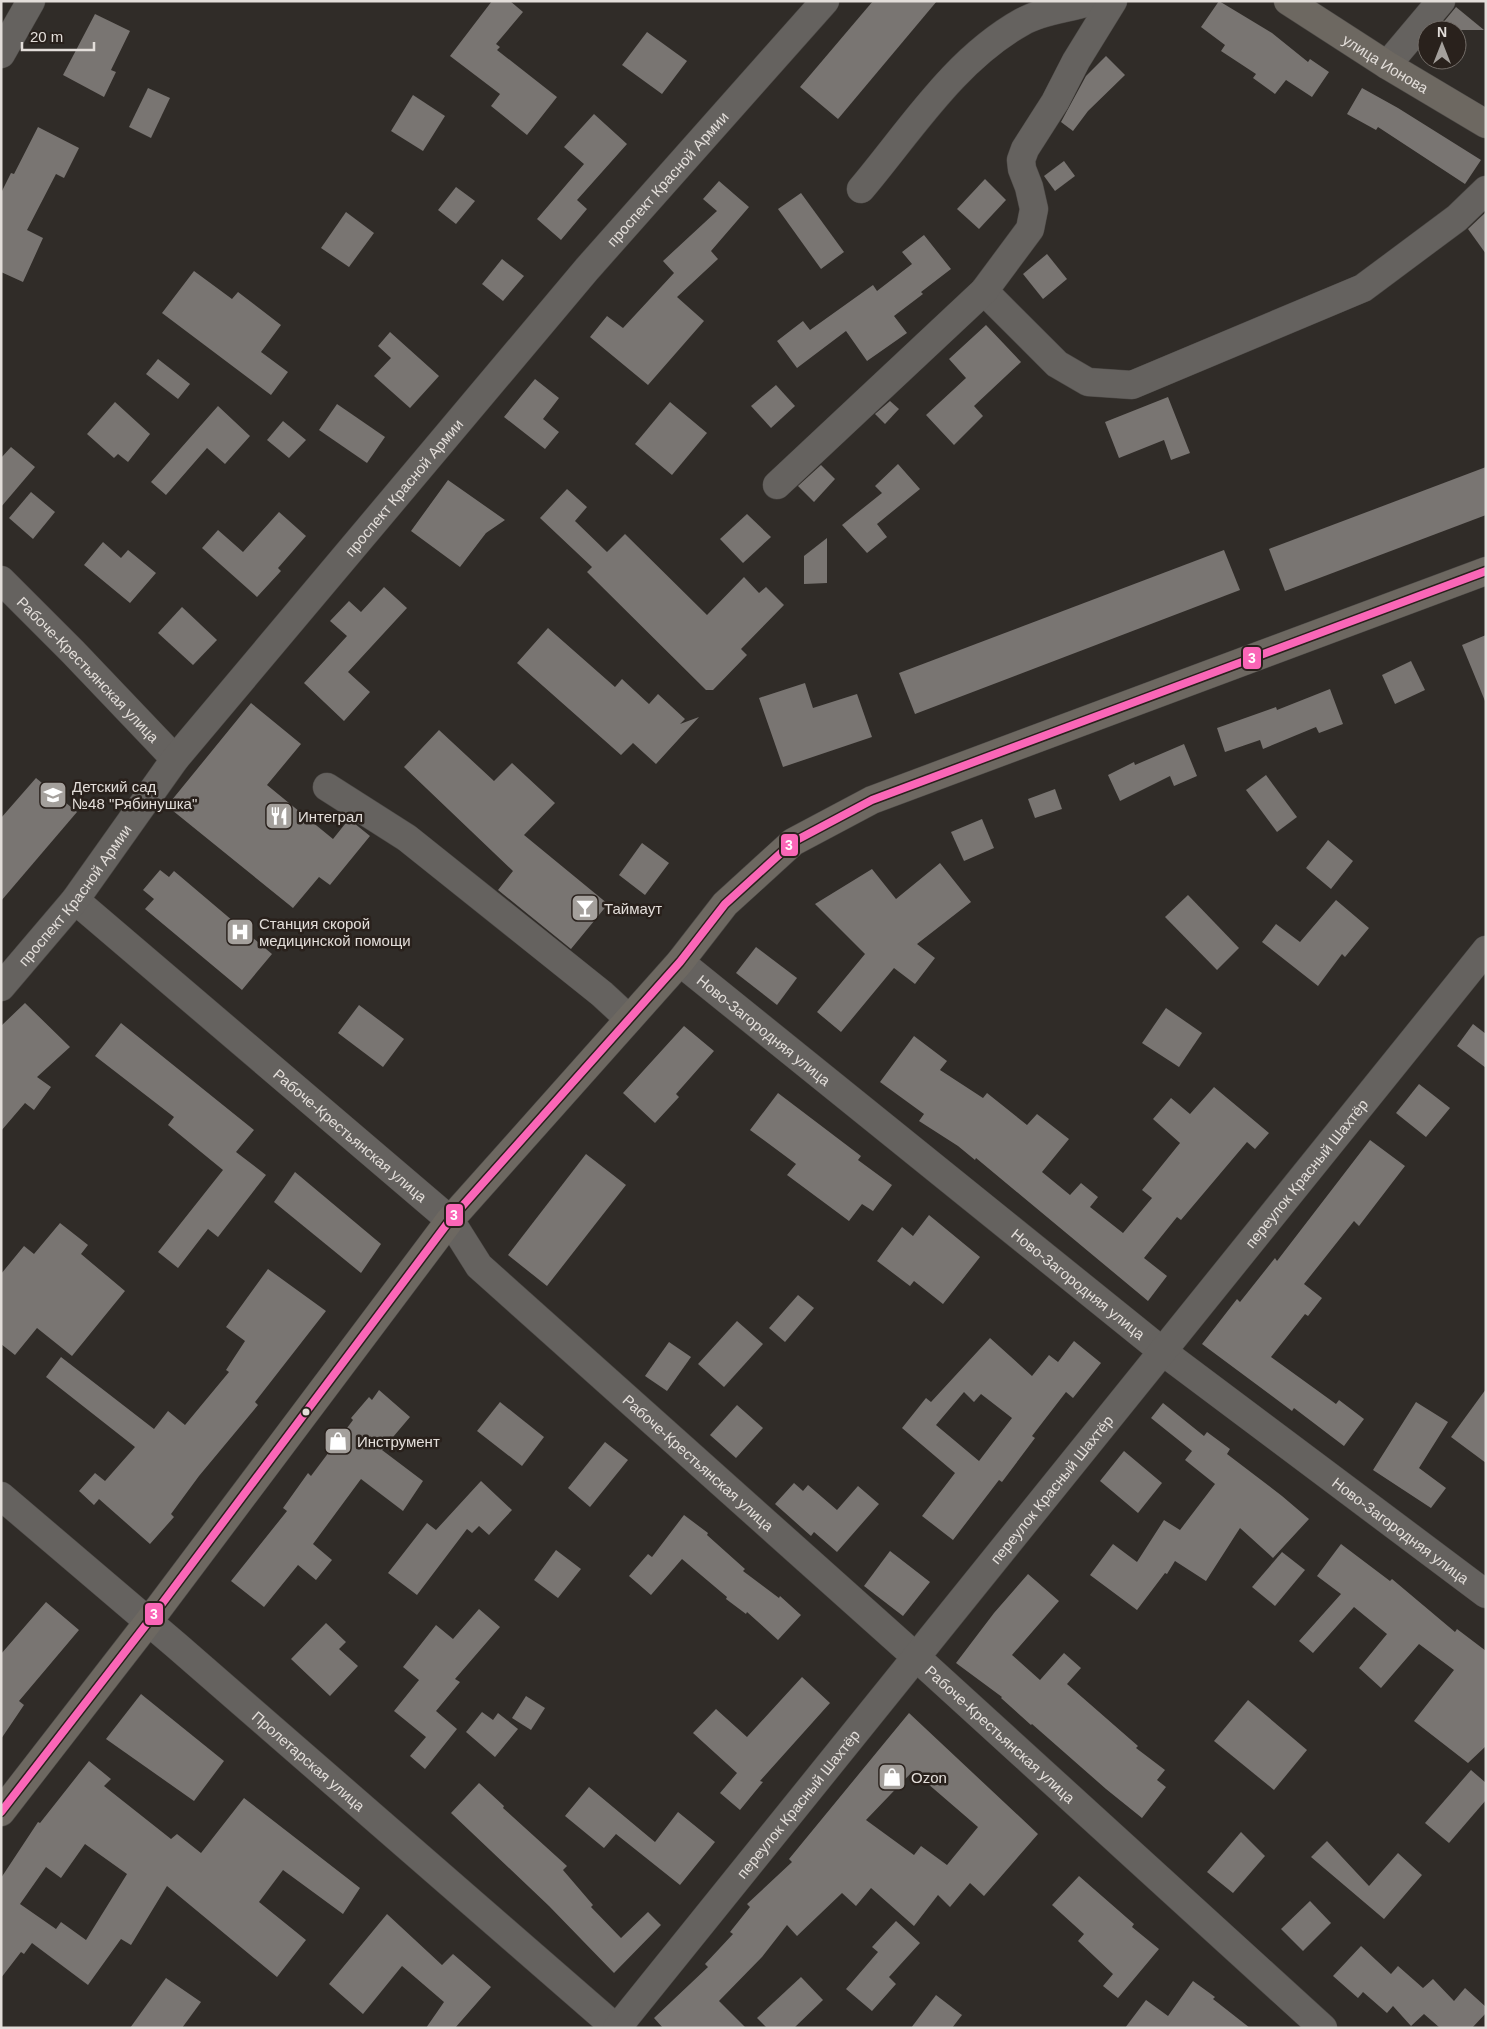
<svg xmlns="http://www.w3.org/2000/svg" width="1487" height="2029" font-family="Arial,sans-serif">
  <rect width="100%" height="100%" fill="#302c28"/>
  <g fill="#797572" fill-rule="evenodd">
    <path d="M492 1H510L523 12 496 44 500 47 497 50 557 97 527 135 491 106 500 94 450 56Z"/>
    <path d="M873 1H937L838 119 800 87Z"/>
    <path d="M1219 1 1272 33 1308 62 1310 59 1329 72 1312 97 1286 80 1275 94 1253 78 1256 74 1221 51 1225 45 1201 27Z"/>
    <path d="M1456 7 1484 30H1437Z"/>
    <path d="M95 14 130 31 111 70 116 72 104 97 63 75Z"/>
    <path d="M647 32 687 61 662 94 622 65Z"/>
    <path d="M1106 56 1125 75 1088 111 1073 131 1061 122 1086 76Z"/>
    <path d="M148 88 170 98 151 138 129 127Z"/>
    <path d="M1362 88 1398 108 1481 160 1465 184 1378 127 1376 130 1347 114Z"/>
    <path d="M413 95 445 116 423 151 391 131Z"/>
    <path d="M594 114 627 144 577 200 587 209 561 240 537 219 584 164 564 147Z"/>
    <path d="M38 127 79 148 64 178 56 174 27 230 43 238 23 282 1 272V193L11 173 14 174Z"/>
    <path d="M1064 161 1075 176 1055 191 1044 176Z"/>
    <path d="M985 179 1006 200 979 229 957 209Z"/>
    <path d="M719 181 749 207 711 251 718 259 677 297 704 321 648 385 590 337 607 316 623 328 674 273 663 261 717 211 703 199Z"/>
    <path d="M456 187 475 201 456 224 438 210Z"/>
    <path d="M801 193 844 252 821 269 778 209Z"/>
    <path d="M346 212 374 233 349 267 321 248Z"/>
    <path d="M1486 212V254L1468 229Z"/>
    <path d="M924 235 951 269 921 292 923 294 894 316 907 333 867 361 846 331 797 368 777 341 803 321 810 330 873 285 877 291 912 264 902 252Z"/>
    <path d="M1047 254 1067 279 1043 299 1023 274Z"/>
    <path d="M502 259 524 276 503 301 482 284Z"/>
    <path d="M194 271 232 299 238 292 281 325 261 352 288 372 271 395 162 313Z"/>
    <path d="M986 325 1021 362 974 406 983 416 954 445 926 415 966 378 949 359Z"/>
    <path d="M390 332 439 376 410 408 374 376 391 358 378 346Z"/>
    <path d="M158 359 190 384 178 399 146 374Z"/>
    <path d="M535 379 559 398 543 419 559 432 545 449 504 417Z"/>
    <path d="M776 385 795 406 771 428 751 406Z"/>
    <path d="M1168 397 1190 453 1171 460 1164 440 1119 458 1105 422Z"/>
    <path d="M890 401 899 409 885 424 875 414Z"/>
    <path d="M115 402 150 434 128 462 118 454 114 458 87 434Z"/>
    <path d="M670 402 707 433 672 475 635 444Z"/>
    <path d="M337 404 385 437 367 463 319 430Z"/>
    <path d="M218 406 250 436 225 464 207 448 166 495 151 482Z"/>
    <path d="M283 421 306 440 289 458 267 440Z"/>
    <path d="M11 447 35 467 1 507V458Z"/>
    <path d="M898 464 920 489 877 524 887 537 867 553 842 525 882 493 875 486Z"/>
    <path d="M821 465 835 479 814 502 798 486Z"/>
    <path d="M1486 467V515L1285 591 1269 549Z"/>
    <path d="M448 480 505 520 486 533 460 567 411 531Z"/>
    <path d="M567 489 587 507 575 521 607 552 625 534 707 615 744 577 759 593 766 587 784 605 741 649 747 655 713 690H706L587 572 592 567 540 518Z"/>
    <path d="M31 492 55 512 33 539 9 518Z"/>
    <path d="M279 512 306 536 278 568 281 571 257 597 202 548 218 530 243 552Z"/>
    <path d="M747 514 771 537 743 563 720 539Z"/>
    <path d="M827 538V583L804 584V556Z"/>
    <path d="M103 542 121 558 128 550 156 573 130 603 84 565Z"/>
    <path d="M1224 550 1240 590 915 714 899 673Z"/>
    <path d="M384 587 407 608 348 672 370 692 344 721 304 683 347 636 330 621 349 601 361 612Z"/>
    <path d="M182 607 217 640 193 665 158 633Z"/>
    <path d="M548 628 615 687 622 679 649 704 658 694 685 719 680 724 699 717 656 764 633 743 621 755 517 663Z"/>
    <path d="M1486 635V701H1485L1462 645Z"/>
    <path d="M1411 661 1425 690 1395 704 1382 675Z"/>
    <path d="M805 683 813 708 857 694 872 737 783 767 759 698Z"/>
    <path d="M1330 689 1343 724 1319 733 1316 727 1263 749 1260 740 1225 752 1217 728 1276 707 1277 710Z"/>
    <path d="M251 703 301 744 267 785 333 839 349 819 370 836 330 885 319 877 293 908 167 806Z"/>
    <path d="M439 730 494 781 512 763 555 803 524 835 608 904 571 949 498 890 513 871 404 767Z"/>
    <path d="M1184 744 1197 776 1174 786 1170 776 1120 801 1108 775 1134 762 1135 765Z"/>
    <path d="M1266 775 1297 817 1277 832 1246 790Z"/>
    <path d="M36 778 77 812 1 901V818Z"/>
    <path d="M1055 789 1062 809 1035 818 1028 799Z"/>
    <path d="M982 819 994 848 964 861 951 832Z"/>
    <path d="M1328 840 1353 861 1331 889 1306 868Z"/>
    <path d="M642 843 669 863 645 895 619 875Z"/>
    <path d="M940 863 971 902 917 944 935 958 915 984 894 968 841 1032 817 1012 865 954 815 904 872 869 896 899Z"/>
    <path d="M160 870 169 877 174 871 272 954 242 990 145 909 154 899 143 890Z"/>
    <path d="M1188 895 1239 948 1217 970 1165 917Z"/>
    <path d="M1336 900 1369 928 1345 957 1342 954 1318 986 1262 942 1276 924 1300 942Z"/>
    <path d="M756 947 797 978 777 1005 736 973Z"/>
    <path d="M25 1003 70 1047 37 1077 51 1087 34 1110 25 1103 1 1131V1026Z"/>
    <path d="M359 1005 404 1039 383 1067 338 1033Z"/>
    <path d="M1166 1008 1202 1033 1179 1067 1142 1043Z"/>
    <path d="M121 1023 254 1130 236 1152 266 1175 218 1237 208 1229 178 1268 158 1252 223 1170 168 1125 174 1117 95 1056Z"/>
    <path d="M1473 1024 1486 1034V1068L1457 1046Z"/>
    <path d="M684 1026 714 1051 676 1094 679 1097 655 1123 623 1093Z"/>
    <path d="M914 1036 947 1061 940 1070 983 1098 987 1093 1027 1125 1037 1114 1069 1139 1042 1172 1070 1195 1081 1183 1098 1197 1090 1207 1123 1233 1152 1198 1142 1190 1180 1143 1153 1119 1171 1098 1190 1114 1214 1087 1269 1133 1255 1149 1247 1142 1181 1220 1177 1217 1144 1258 1167 1276 1148 1301 976 1158 975 1160 958 1146 919 1121 924 1114 880 1082Z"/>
    <path d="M1419 1084 1450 1108 1426 1137 1396 1113Z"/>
    <path d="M778 1093 861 1156 858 1160 892 1185 873 1211 862 1204 849 1221 787 1175 796 1164 750 1130Z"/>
    <path d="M1370 1140 1405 1166 1359 1226 1354 1221 1304 1284 1322 1298 1308 1316 1305 1314 1271 1357 1336 1404 1339 1400 1364 1419 1344 1446 1294 1408 1292 1411 1202 1344 1237 1299 1240 1302 1275 1258 1277 1261Z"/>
    <path d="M586 1154 626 1185 547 1286 508 1255Z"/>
    <path d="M295 1172 381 1244 361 1273 274 1202Z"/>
    <path d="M929 1215 980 1257 943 1304 914 1281 910 1286 877 1261 902 1227 913 1236Z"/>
    <path d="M60 1223 88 1245 81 1254 125 1291 72 1356 37 1328 15 1355 1 1344V1274L24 1246 34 1254Z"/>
    <path d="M268 1269 326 1311 255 1402 258 1405 199 1476 171 1514 174 1517 150 1544 99 1499 94 1505 79 1491 95 1473 105 1481 135 1447 46 1377 61 1357 154 1429 168 1411 185 1425 229 1372 226 1370 245 1341 226 1327Z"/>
    <path d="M798 1295 814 1308 785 1342 769 1328Z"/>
    <path d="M737 1321 763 1344 724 1387 698 1364Z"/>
    <path d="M990 1338 1032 1376 1049 1355 1058 1362 1074 1341 1101 1363 1073 1398 1066 1392 1032 1436 1035 1438 1002 1482 999 1480 953 1540 922 1516 955 1473 902 1428 926 1398 931 1402ZM964 1392 974 1402 981 1394 1012 1418 979 1461 936 1425Z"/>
    <path d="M669 1342 691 1357 667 1391 645 1376Z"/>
    <path d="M1486 1389V1463L1451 1437Z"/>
    <path d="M379 1390 410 1417 382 1450 423 1481 403 1511 361 1479 313 1544 332 1560 316 1580 298 1565 264 1607 231 1581 287 1511 283 1508 308 1473 311 1476 353 1420 351 1418 369 1397 372 1400Z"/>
    <path d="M500 1402 544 1437 522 1466 477 1431Z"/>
    <path d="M1416 1402 1448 1422 1419 1468 1446 1488 1431 1508 1373 1470Z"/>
    <path d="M1163 1403 1204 1436 1207 1432 1230 1449 1227 1454 1282 1496 1309 1519 1273 1558 1240 1528 1206 1581 1175 1561 1167 1574 1165 1573 1137 1610 1090 1575 1113 1544 1137 1562 1164 1520 1180 1530 1215 1484 1185 1460 1192 1451 1151 1418Z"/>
    <path d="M737 1405 763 1428 736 1458 710 1435Z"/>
    <path d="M605 1442 628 1460 590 1507 568 1488Z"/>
    <path d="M1124 1451 1162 1483 1138 1513 1100 1481Z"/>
    <path d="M481 1481 512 1510 489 1535 479 1526 472 1533 467 1529 417 1595 388 1573 427 1523 436 1530Z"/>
    <path d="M794 1483 803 1491 808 1485 837 1510 858 1486 879 1504 837 1552 814 1532 811 1536 775 1504Z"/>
    <path d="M684 1515 708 1533 707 1535 745 1569 743 1571 779 1598 780 1596 801 1615 778 1640 747 1612 746 1614 726 1599 727 1597 682 1559 651 1595 629 1576 648 1554 652 1557Z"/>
    <path d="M1341 1544 1390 1581 1392 1579 1455 1632 1457 1629 1486 1651V1746L1468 1763 1414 1721 1454 1670 1419 1644 1381 1688 1359 1668 1387 1634 1354 1607 1313 1653 1299 1641 1341 1594 1317 1576Z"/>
    <path d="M556 1550 581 1569 558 1598 534 1580Z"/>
    <path d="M890 1551 930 1582 903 1616 864 1586Z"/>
    <path d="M1282 1552 1305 1570 1275 1606 1252 1587Z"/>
    <path d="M1028 1574 1059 1601 1012 1655 1040 1680 1064 1653 1081 1668 1067 1684 1138 1746 1136 1748 1165 1770 1157 1780 1166 1787 1142 1818 1106 1789 1032 1724 1031 1725 1001 1698 1002 1697 956 1663 994 1613Z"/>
    <path d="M46 1602 79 1630 19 1701 24 1705 1 1739V1654Z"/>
    <path d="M479 1609 500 1627 455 1679 460 1682 436 1711 457 1729 425 1769 410 1756 426 1737 394 1711 419 1680 403 1667 436 1625 453 1639Z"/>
    <path d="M326 1623 346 1642 339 1649 358 1666 330 1696 291 1659Z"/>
    <path d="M802 1677 830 1703 760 1781 763 1782 740 1810 720 1793 737 1773 693 1733 716 1709 747 1737Z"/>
    <path d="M141 1694 224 1761 194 1801 106 1739Z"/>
    <path d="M526 1696 545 1708 531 1730 512 1718Z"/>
    <path d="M1248 1700 1307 1750 1274 1790 1214 1741Z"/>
    <path d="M482 1712 493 1720 498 1713 518 1729 495 1757 466 1732Z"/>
    <path d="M909 1713 1038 1834 984 1896 970 1883 950 1907 938 1895 914 1926 871 1888 856 1906 842 1893 797 1936 787 1925 762 1957 719 2001 746 2028H663L654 2018 708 1967 705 1964 733 1934 730 1932 750 1907 747 1904 792 1862 789 1859ZM913 1771 978 1827 947 1865 921 1846 914 1855 866 1820Z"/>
    <path d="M89 1761 111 1779 104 1786 171 1839 177 1834 201 1853 244 1798 360 1888 343 1914 283 1870 259 1902 306 1940 277 1977 167 1886 131 1945 121 1939 88 1985 32 1943 24 1954 21 1952 1 1978V1878L38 1822 40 1823ZM85 1844 127 1874 86 1940 61 1922 56 1929 20 1904 46 1867 61 1878Z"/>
    <path d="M1471 1770 1486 1783V1800L1449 1843 1425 1823Z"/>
    <path d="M479 1783 504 1806 503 1808 567 1866 563 1870 593 1905 591 1907 621 1938 648 1912 661 1925 614 1973 549 1906 451 1813Z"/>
    <path d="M589 1787 655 1842 678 1812 715 1842 680 1885 616 1834 604 1848 565 1816Z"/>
    <path d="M1241 1832 1265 1856 1233 1893 1207 1872Z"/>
    <path d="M1327 1841 1369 1886 1398 1853 1422 1875 1384 1919 1311 1857Z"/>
    <path d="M1079 1876 1134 1924 1132 1927 1159 1949 1118 1998 1103 1986 1113 1974 1078 1941 1084 1934 1052 1905Z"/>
    <path d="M1310 1901 1331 1923 1303 1951 1281 1929Z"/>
    <path d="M387 1914 442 1965 453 1954 491 1987 455 2028H426L444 2002 402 1966 363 2014 329 1984Z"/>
    <path d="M896 1921 920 1943 889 1977 896 1984 872 2011 846 1989 878 1952 872 1947Z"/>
    <path d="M1361 1946 1391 1974 1398 1966 1423 1988 1433 1979 1454 2001 1465 1988 1486 2007V2013L1472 2028H1440L1424 2014 1411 2026 1393 2006 1387 2013 1363 1992 1358 1998 1333 1976Z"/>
    <path d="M801 1977 823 2000 794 2028H767L757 2018Z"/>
    <path d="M166 1978 201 2002 182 2028H130Z"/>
    <path d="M1193 1981 1215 1997 1213 1999 1250 2028H1125L1146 2000 1168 2016Z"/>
    <path d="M936 1995 962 2015 952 2028H911Z"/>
  </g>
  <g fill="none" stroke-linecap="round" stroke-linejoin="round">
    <defs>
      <g id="minor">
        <path d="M1 54 31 1"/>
        <path d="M1387 65 1441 1"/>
        <path d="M861 189C910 131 954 60 1022 22 1043 10 1069 9 1092 1"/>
        <path d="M984 291 1057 364 1088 382 1132 385 1363 288 1457 218 1486 190"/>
        <path d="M777 485 984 291 1030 229 1034 209 1029 187 1022 169 1021 160 1025 149 1055 102 1076 61 1113 1"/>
        <path id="s1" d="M1 580 73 652 175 759"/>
        <path d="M327 787 407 838 602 994 629 1019"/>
        <path id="s2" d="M75 900 450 1220 479 1266 916 1657 1323 2028"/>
        <path id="s3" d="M680 962 1162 1351 1486 1594"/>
        <path id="s4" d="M1 987 75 900 175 759 587 269 825 1"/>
        <path id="s5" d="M1 1496 177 1646 616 2028"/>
        <path id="s6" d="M617 2028 1486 950"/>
      </g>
      <g id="major">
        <path id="s7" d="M1288 1 1387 65 1486 124"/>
        <path d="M1 1812 149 1621 450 1220 680 962 725 904 793 842 872 800 1486 571"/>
      </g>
    </defs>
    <use href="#minor" stroke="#4c4946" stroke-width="29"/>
    <use href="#major" stroke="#4c4946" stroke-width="29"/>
    <use href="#minor" stroke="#65625f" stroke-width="28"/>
    <use href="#major" stroke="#6d6861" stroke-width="28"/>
    <defs>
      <path id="bus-1" d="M1 1812 149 1621 450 1220 680 962 725 904 793 842 872 800 1486 571"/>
    </defs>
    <use href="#bus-1" stroke="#29211c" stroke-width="11"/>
    <use href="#bus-1" stroke="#fa66b7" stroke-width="8"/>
  </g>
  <defs>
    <symbol id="school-square" viewBox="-11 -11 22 22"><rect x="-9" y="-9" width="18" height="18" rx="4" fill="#a4a09c" stroke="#29211c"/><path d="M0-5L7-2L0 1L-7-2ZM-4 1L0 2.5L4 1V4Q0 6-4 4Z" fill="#fff"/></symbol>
    <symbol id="restaurant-square" viewBox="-11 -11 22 22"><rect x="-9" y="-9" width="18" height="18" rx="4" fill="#a4a09c" stroke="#29211c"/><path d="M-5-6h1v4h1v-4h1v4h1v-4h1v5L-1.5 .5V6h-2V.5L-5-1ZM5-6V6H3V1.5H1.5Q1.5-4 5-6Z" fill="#fff"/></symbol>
    <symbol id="bar-square" viewBox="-11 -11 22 22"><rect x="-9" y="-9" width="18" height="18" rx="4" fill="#a4a09c" stroke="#29211c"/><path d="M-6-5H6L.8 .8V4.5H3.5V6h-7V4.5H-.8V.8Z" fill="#fff"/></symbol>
    <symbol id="hospital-square" viewBox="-11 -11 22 22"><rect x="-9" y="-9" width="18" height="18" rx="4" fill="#a4a09c" stroke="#29211c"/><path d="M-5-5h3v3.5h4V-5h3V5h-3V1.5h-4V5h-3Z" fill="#fff"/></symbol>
    <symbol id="shop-square" viewBox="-11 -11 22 22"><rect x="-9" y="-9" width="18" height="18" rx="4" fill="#a4a09c" stroke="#29211c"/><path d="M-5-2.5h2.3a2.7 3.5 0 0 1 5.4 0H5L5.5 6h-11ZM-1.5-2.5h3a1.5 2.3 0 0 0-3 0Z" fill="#fff"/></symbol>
  </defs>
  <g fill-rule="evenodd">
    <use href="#school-square" x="37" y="779" width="32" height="32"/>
    <use href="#restaurant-square" x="263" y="800" width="32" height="32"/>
    <use href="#bar-square" x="569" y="892" width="32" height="32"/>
    <use href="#hospital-square" x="224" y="916" width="32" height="32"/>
    <use href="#shop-square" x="322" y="1425" width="32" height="32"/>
    <use href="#shop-square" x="876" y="1761" width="32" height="32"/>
  </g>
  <circle fill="#e3deda" stroke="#29211c" stroke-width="2" cx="306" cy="1412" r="4.5"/>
  <g text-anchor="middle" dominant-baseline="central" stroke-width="5" stroke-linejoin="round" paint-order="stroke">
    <g font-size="15" fill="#e3deda" stroke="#29211c">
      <text stroke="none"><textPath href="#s7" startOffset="116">улица Ионова</textPath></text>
      <text stroke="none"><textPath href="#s4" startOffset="1048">проспект Красной Армии</textPath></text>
      <text stroke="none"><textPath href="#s4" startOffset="642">проспект Красной Армии</textPath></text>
      <text stroke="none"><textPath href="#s1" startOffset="125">Рабоче-Крестьянская улица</textPath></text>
      <text stroke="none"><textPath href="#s4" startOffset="118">проспект Красной Армии</textPath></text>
      <text stroke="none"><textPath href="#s3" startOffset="108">Ново-Загородняя улица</textPath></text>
      <text stroke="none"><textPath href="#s2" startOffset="362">Рабоче-Крестьянская улица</textPath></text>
      <text stroke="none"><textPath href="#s6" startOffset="1098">переулок Красный Шахтёр</textPath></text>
      <text stroke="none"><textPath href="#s3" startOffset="512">Ново-Загородняя улица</textPath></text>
      <text stroke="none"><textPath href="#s2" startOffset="842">Рабоче-Крестьянская улица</textPath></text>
      <text stroke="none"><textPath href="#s6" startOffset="692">переулок Красный Шахтёр</textPath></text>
      <text stroke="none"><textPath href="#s3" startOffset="918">Ново-Загородняя улица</textPath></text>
      <text stroke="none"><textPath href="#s2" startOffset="1248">Рабоче-Крестьянская улица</textPath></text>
      <text stroke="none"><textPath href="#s5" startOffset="406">Пролетарская улица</textPath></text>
      <text stroke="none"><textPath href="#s6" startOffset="288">переулок Красный Шахтёр</textPath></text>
    </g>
    <g font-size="15" fill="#e3deda" stroke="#29211c" text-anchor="start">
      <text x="72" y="786">Детский сад<tspan x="72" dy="17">№48 "Рябинушка"</tspan></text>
      <text x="298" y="816">Интеграл</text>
      <text x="604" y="908">Таймаут</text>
      <text x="259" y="923">Станция скорой<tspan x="259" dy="17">медицинской помощи</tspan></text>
      <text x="357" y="1441">Инструмент</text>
      <text x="911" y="1777">Ozon</text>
    </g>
  </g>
  <g stroke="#29211c" stroke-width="2">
    <rect x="1242" y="646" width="20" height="24" rx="5" fill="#fa66b7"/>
    <rect x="780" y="833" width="19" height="24" rx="5" fill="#fa66b7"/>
    <rect x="445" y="1203" width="19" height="24" rx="5" fill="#fa66b7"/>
    <rect x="144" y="1602" width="20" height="24" rx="5" fill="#fa66b7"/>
  </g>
  <g font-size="14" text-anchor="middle" font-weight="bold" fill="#fff">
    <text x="1252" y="663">3</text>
    <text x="789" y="850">3</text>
    <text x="454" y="1220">3</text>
    <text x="154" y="1619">3</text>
  </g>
  <rect width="1487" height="2029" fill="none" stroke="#e3deda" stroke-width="5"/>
  <g transform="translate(1442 45)"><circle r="24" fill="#29211c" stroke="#736d68"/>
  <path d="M0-4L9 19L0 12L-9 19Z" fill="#a4a09c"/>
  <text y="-8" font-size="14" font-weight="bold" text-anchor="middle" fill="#e3deda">N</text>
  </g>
  <path d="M22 42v8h72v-8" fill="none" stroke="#e3deda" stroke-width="2.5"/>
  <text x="30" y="42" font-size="15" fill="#e3deda" stroke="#29211c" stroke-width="4" paint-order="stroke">20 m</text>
</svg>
